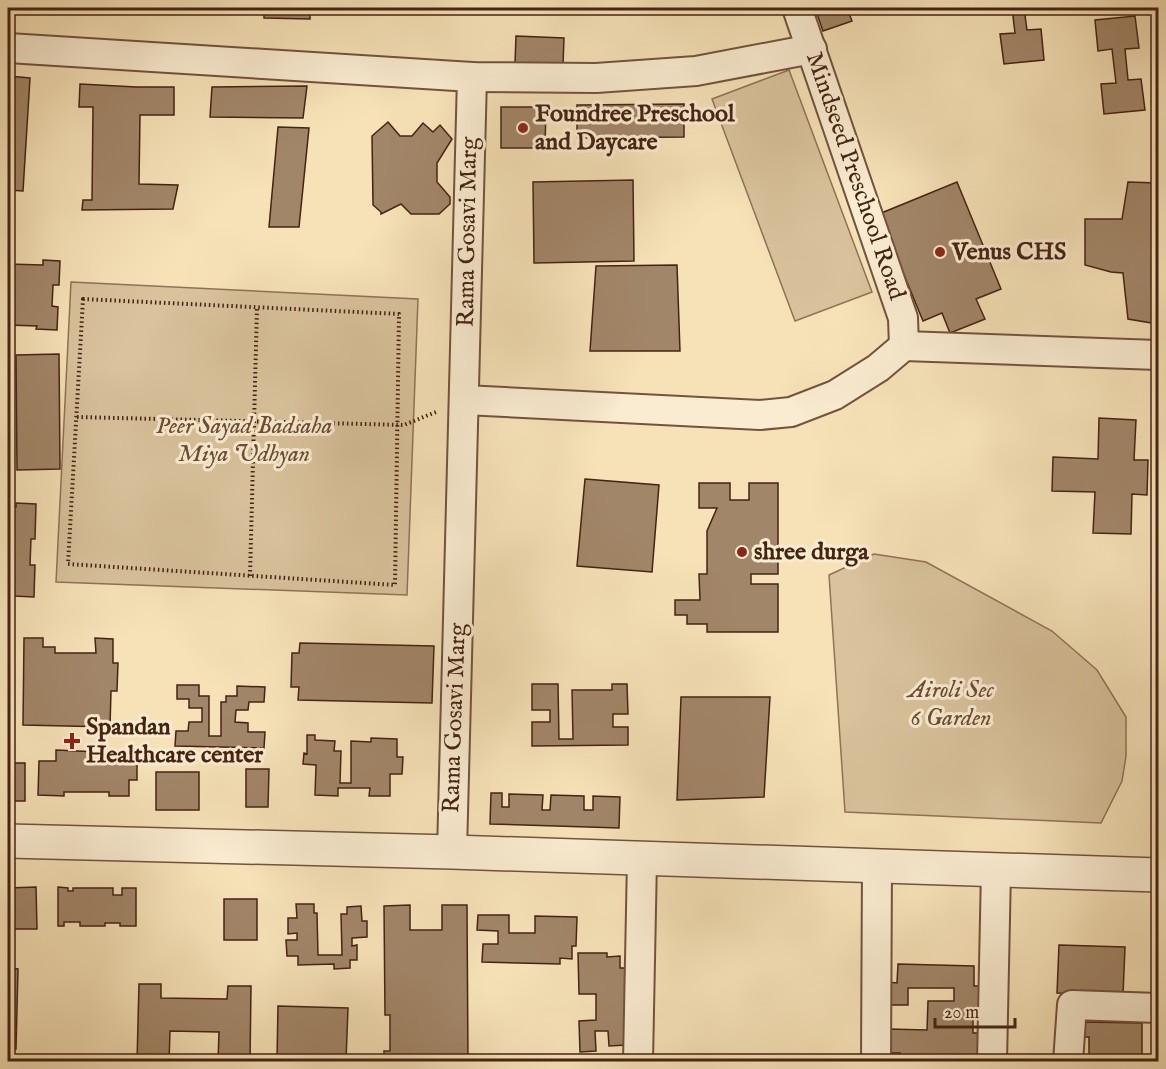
<svg xmlns="http://www.w3.org/2000/svg" width="1166" height="1069" font-family="'IM FELL English',serif">
  <rect width="100%" height="100%" fill="#f7e2b8"/>
  <filter id="stains"><feTurbulence type="fractalNoise" baseFrequency=".00333" numOctaves="4"/><feColorMatrix values="0 0 0 0 .2 0 0 0 0 .09 0 0 0 0 .02 0 0 0 .5 -.17"/></filter>
  <radialGradient id="worn" r=".72"><stop offset=".6" stop-color="#630" stop-opacity="0"/><stop offset="1" stop-color="#630" stop-opacity=".3"/></radialGradient>
  <g fill="#d9c29c" stroke="#8f7258" stroke-width="1.5">
    <path d="M789 70 872 292 795 321 712 99Z"/>
    <path d="M71 282 418 299 407 595 56 582Z"/>
    <path d="M874 554 926 562 1052 631 1097 670 1126 717V756L1122 781 1101 823 845 812 829 575Z"/>
  </g>
  <g fill="#a28669" stroke="#452313" stroke-width="1.5">
    <path d="M264 8H332V14H310V19L264 18Z"/>
    <path d="M815 8H847L852 21 823 31Z"/>
    <path d="M1012 8H1024L1027 30 1041 29 1044 60 1004 64 1000 34 1015 33Z"/>
    <path d="M1135 16 1139 48 1125 49 1128 80 1141 79 1145 110 1104 114 1101 84 1116 83 1112 49 1098 51 1095 20Z"/>
    <path d="M516 36 564 38 563 65 515 63Z"/>
    <path d="M8 76 30 78 23 191 8 190Z"/>
    <path d="M80 84 136 87H174V115H140L139 184 178 185 173 209 82 210 83 200H92L93 107H79Z"/>
    <path d="M307 86 303 118 210 117 212 87Z"/>
    <path d="M684 104V137L577 138V105Z"/>
    <path d="M501 107H546L545 148H501Z"/>
    <path d="M388 122 400 136H412L423 123 433 132 440 125 452 139 437 163V182L450 197V204L439 214H411L401 204 381 214V212L373 205 372 136Z"/>
    <path d="M278 127 309 128 299 227H269Z"/>
    <path d="M633 180 634 261 534 263 533 182Z"/>
    <path d="M957 182 1001 289 976 299 985 319 950 333 942 313 923 321 879 214Z"/>
    <path d="M1128 182 1158 183V324L1128 319 1123 273 1111 272 1085 265V219H1122Z"/>
    <path d="M43 260 60 261 59 285H53L52 306 58 307 57 330 36 329 37 326 8 325V264L43 265Z"/>
    <path d="M677 265 680 351H590L596 266Z"/>
    <path d="M59 354 60 469 17 470 16 355Z"/>
    <path d="M1099 418 1136 420 1134 460H1148L1147 495 1132 494 1131 534 1093 533 1095 492 1052 491 1053 457 1098 459Z"/>
    <path d="M585 479 659 485 652 572 577 566Z"/>
    <path d="M699 483H730V500H749V483H778V574H751V584H778V632H707V624H687V615H675V600H700L699 574H707V531L717 508H699Z"/>
    <path d="M16 503 36 504 35 539H31L30 565H35L34 597 14 596V593H8V507H16Z"/>
    <path d="M24 638H43V647H55V653H96L95 638 113 639V663H118L117 691H111L110 727 23 725Z"/>
    <path d="M300 643 434 646 432 703 298 700 299 687H291L292 653H299Z"/>
    <path d="M532 684H558L559 739H573L572 690H612V684H627L628 714H613V727H628V745L532 746V722H550V710H532Z"/>
    <path d="M177 685H199V696H209V736H221V702H226V696H237V686L265 687 264 702H249L248 710H236L235 722 248 723V732H265L264 748 175 746 176 731H188L189 722H202V708H189V699H177Z"/>
    <path d="M681 697H770L764 797 677 800Z"/>
    <path d="M307 735H315V740L335 741 334 751H341L340 783H351V741L371 742V738L397 739V757H403L402 774H390V796H369L370 788H338V796L315 795 316 765 303 764 304 753 307 754Z"/>
    <path d="M56 750 99 752 137 751V780H129V796H109V792H64V796L38 795 39 761H56Z"/>
    <rect x="8" y="763" width="17" height="38"/>
    <path d="M246 769H269L268 807H246Z"/>
    <rect x="156" y="772" width="43" height="38"/>
    <path d="M491 793H502V807H509V794L543 795 542 810H550L551 795 584 796V810H593V796L620 797 619 828 490 824Z"/>
    <path d="M36 887 37 929H8V912H12V904H8V888Z"/>
    <path d="M58 887 68 888V891H73V888H113V895H122V888H136V926H120V923H105V926H80V922H64V926H58Z"/>
    <rect x="224" y="899" width="33" height="41"/>
    <path d="M296 904H314V913H317L318 955H342L341 914H347V907L361 906 362 921H367V937L352 938V946L357 945V960H350V968L334 969V964L298 965V956H287L286 940H297V933L288 934V918H297Z"/>
    <path d="M410 905V930H442V905H467L468 1062H384V1051H390V1015H385L384 906Z"/>
    <path d="M478 915H509V933H535V916L577 917 576 946H572V959L560 958V964L482 962 483 944H498V931L477 930Z"/>
    <path d="M1059 945 1125 947 1123 995 1057 993Z"/>
    <path d="M578 953H607V957L620 956V968H626L627 1045 609 1046 608 1031H595L596 1051 580 1052 579 1021 596 1020V994H579Z"/>
    <path d="M898 964 974 966V986H981L980 1011 973 1010V1033H981V1056H973V1062H900V1053H888L889 1029 927 1030 928 1001H954V988H908V1005H887L888 982 897 983Z"/>
    <path d="M8 968 18 969 16 1049H8Z"/>
    <path d="M139 984H161V998L227 999 228 986H251L250 1062H218L219 1032 170 1031 169 1062H137Z"/>
    <path d="M278 1006 348 1008 346 1061 277 1059Z"/>
    <path d="M1081 1022 1142 1023V1062H1089V1037H1081Z"/>
  </g>
  <g fill="none" stroke-linecap="round" stroke-linejoin="round">
    <defs>
      <g id="minor">
        <path d="M797 8 903 318 904 346"/>
        <path d="M8 48 472 77 596 78 696 71 812 49"/>
        <path d="M464 400 760 415 791 412 835 395 878 368 904 346 1158 355"/>
        <path d="M452 852 472 77"/>
        <path d="M638 1062 642 859"/>
        <path d="M876 1062 877 866"/>
        <path d="M992 1062 996 870"/>
        <path d="M1068 1062 1072 1005 1158 1008"/>
      </g>
      <path id="tertiary" d="M8 841 452 852 1158 875"/>
    </defs>
    <use href="#minor" stroke="#72533c" stroke-width="32"/>
    <use href="#tertiary" stroke="#72533c" stroke-width="36"/>
    <g stroke="#452313" stroke-width="4" stroke-dasharray="1.5 3" stroke-linecap="butt">
      <path d="M83 299 399 314 395 585 68 564Z"/>
      <path d="M77 417 404 425 436 412"/>
      <path d="M250 576 257 308"/>
    </g>
    <use href="#minor" stroke="#faecd1" stroke-width="28"/>
    <use href="#tertiary" stroke="#faecd1" stroke-width="33"/>
  </g>
  <g fill="#8f2418" stroke="#faecd1" stroke-width="2">
    <circle cx="523" cy="128" r="6"/>
    <circle cx="940" cy="252" r="6"/>
    <circle cx="742" cy="552" r="6"/>
    <path d="M69 732h6v6h6v6h-6v6h-6v-6h-6v-6h6z"/>
  </g>
  <g text-anchor="middle" dominant-baseline="central" stroke-width="6" stroke-linejoin="round" paint-order="stroke">
    <g font-size="24" font-weight="bold" fill="#452313" stroke="#faecd1" text-anchor="start">
      <text x="535" y="114">Foundree Preschool<tspan x="535" dy="28">and Daycare</tspan></text>
      <text x="952" y="252">Venus CHS</text>
      <text x="754" y="552">shree durga</text>
      <text x="86" y="727">Spandan<tspan x="86" dy="28">Healthcare center</tspan></text>
    </g>
    <g font-size="24" fill="#452313" stroke="#faecd1">
      <text transform="translate(855 176) rotate(71)">Mindseed Preschool Road</text>
      <text transform="translate(468 232) rotate(-89)">Rama Gosavi Marg</text>
      <text transform="translate(455 718) rotate(-88)">Rama Gosavi Marg</text>
    </g>
    <g font-size="24" font-style="italic" fill="#6a4b35" stroke="#faecd1">
      <text x="244" y="426">Peer Sayad Badsaha<tspan x="244" dy="28">Miya Udhyan</tspan></text>
      <text x="951" y="690">Airoli Sec<tspan x="951" dy="28">6 Garden</tspan></text>
    </g>
  </g>
  <rect width="1166" height="1069" fill="none" stroke="#f7e2b8" stroke-width="30"/>
  <rect x="9" y="9" width="1148" height="1051" fill="none" stroke="#452313" stroke-width="3"/>
  <rect x="15" y="15" width="1136" height="1039" fill="none" stroke="#452313" stroke-width="1.5"/>
  <path d="M935 1018v9h80v-9" fill="none" stroke="#452313" stroke-width="3"/>
  <text x="944" y="1018" font-size="18" fill="#452313" stroke="#faecd1" stroke-width="4.5" paint-order="stroke">20 m</text>
  <rect width="100%" height="100%" filter="url(#stains)"/>
  <rect width="100%" height="100%" fill="url(#worn)"/>
</svg>
